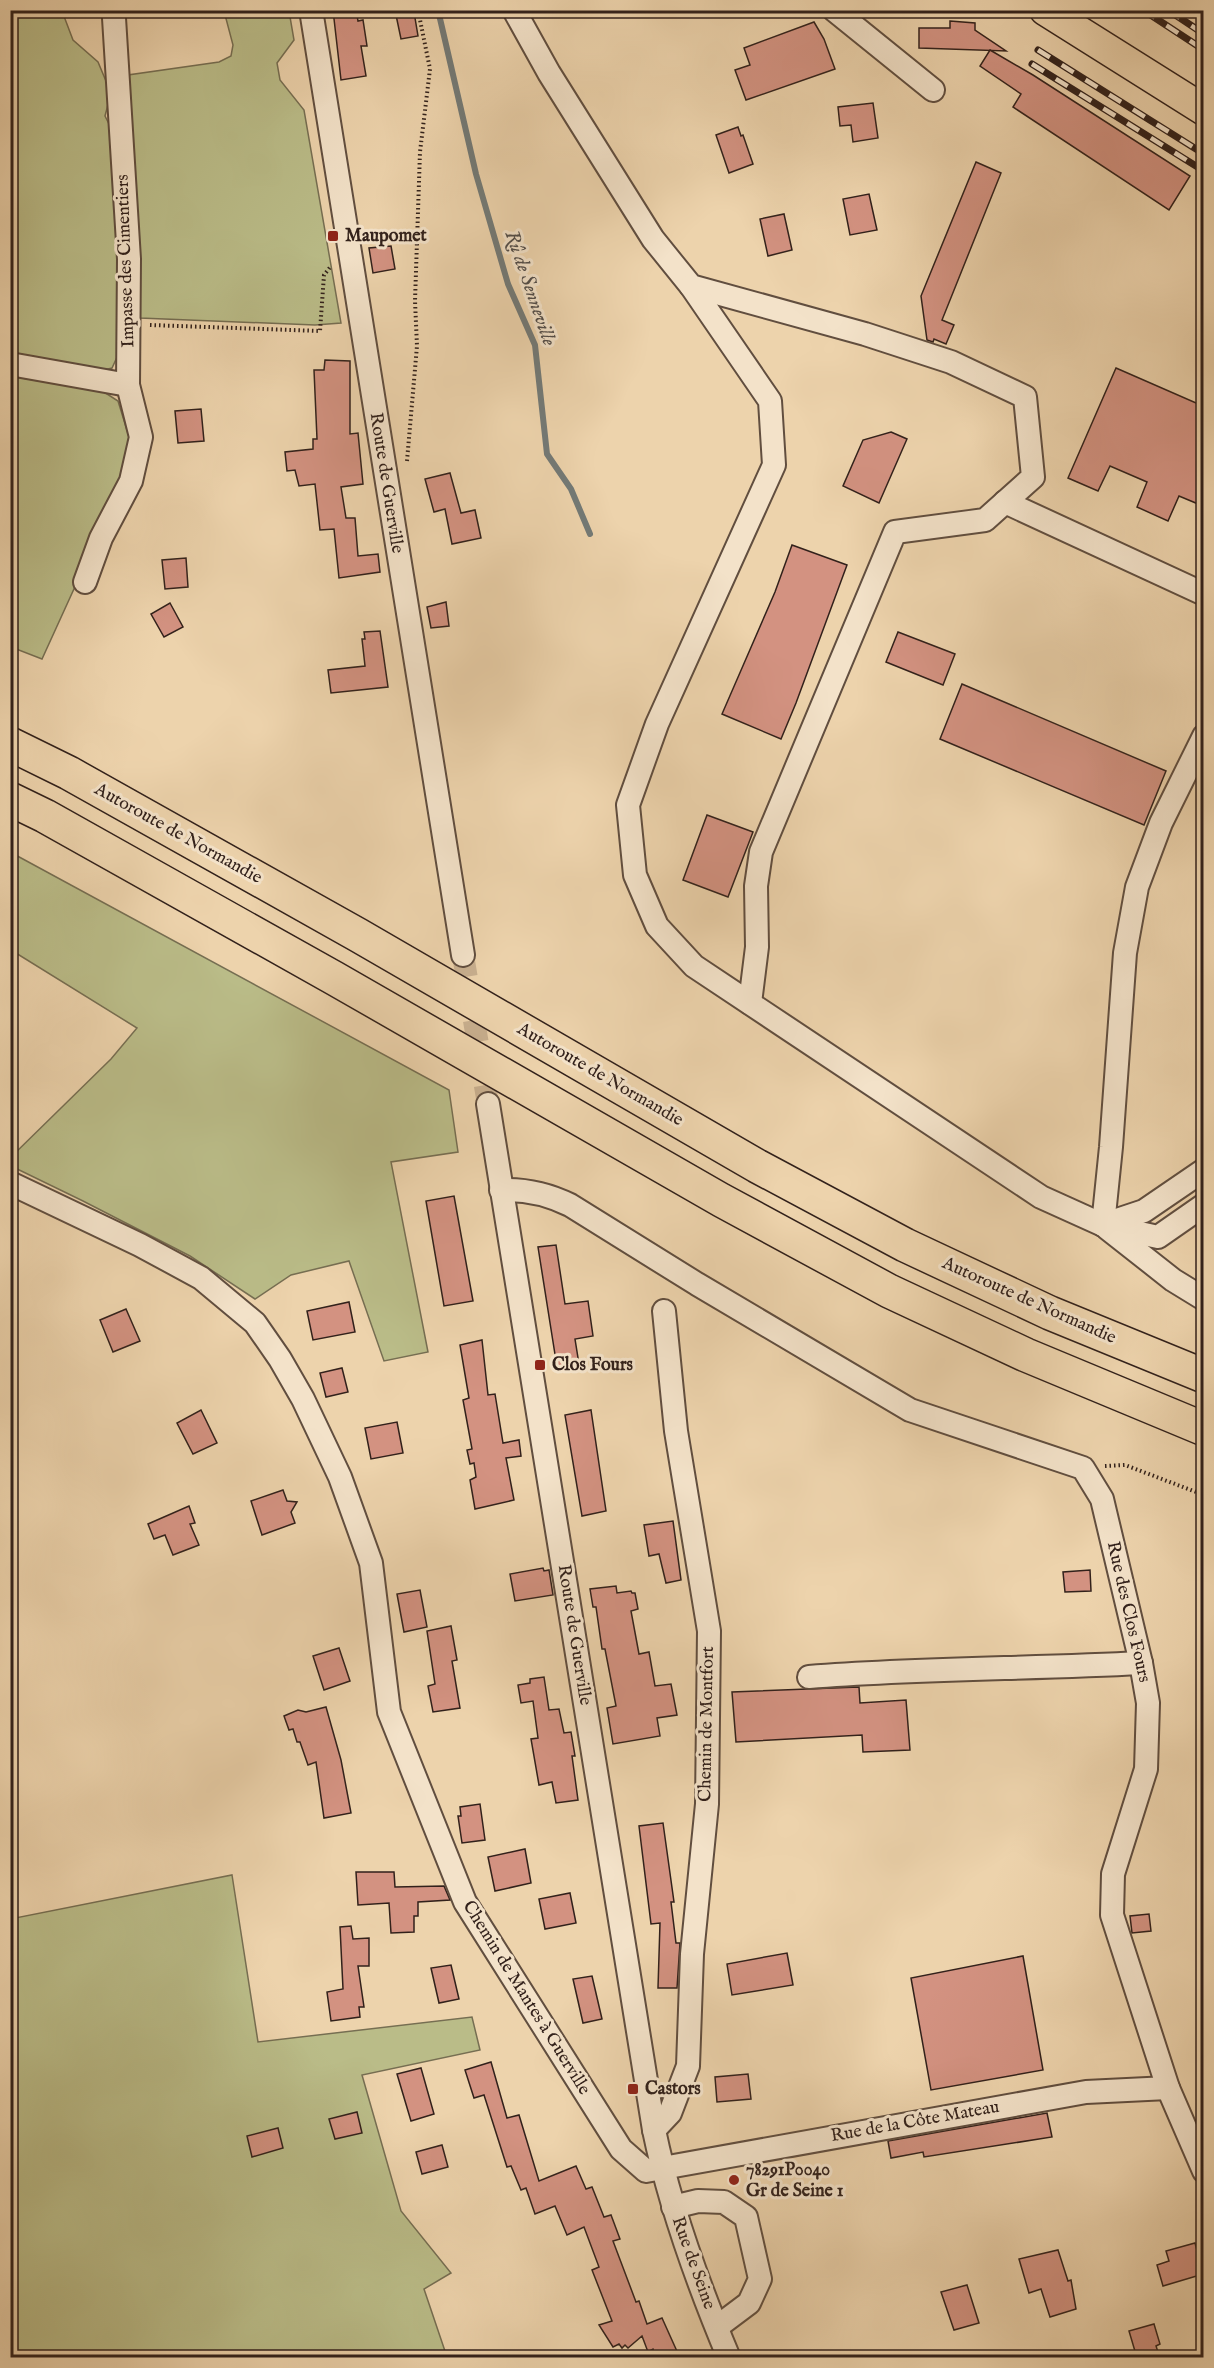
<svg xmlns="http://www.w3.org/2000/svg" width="1214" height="2368" font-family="'IM FELL English',serif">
  <rect width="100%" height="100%" fill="#edd3ac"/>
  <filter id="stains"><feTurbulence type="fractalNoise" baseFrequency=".00333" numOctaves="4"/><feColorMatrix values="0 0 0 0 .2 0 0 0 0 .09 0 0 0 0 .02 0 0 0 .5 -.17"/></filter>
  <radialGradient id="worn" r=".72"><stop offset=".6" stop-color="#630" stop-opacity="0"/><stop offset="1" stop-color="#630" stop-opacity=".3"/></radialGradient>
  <g fill="#babc88" stroke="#766e52" stroke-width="1.5">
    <path d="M10 11H62L73 40 98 62 111 93 105 116 117 140 124 342 112 368 93 373 11 358Z"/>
    <path d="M224 11H289L294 40 277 63 280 80 304 110 341 323 315 325 140 318 128 75 219 62 231 56 233 45Z"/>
    <path d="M10 376 104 392 118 401 130 440 125 477 42 659 11 647Z"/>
    <path d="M10 852 449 1090 458 1152 391 1162 428 1352 384 1361 349 1261 291 1275 255 1299 190 1256 83 1201 11 1166V1157L111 1059 137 1028 11 950Z"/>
    <path d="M232 1875 258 2042 472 2017 480 2050 362 2075 401 2211 451 2273 424 2289 447 2357H11L10 1919Z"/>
  </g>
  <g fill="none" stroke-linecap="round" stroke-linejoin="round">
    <path stroke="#737a77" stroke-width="6" d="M438 10 476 174 508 284 535 345 547 454 571 489 590 534"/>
  </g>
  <g fill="#d39281" stroke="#32211b" stroke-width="1.5">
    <path d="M333 10H356L358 21 363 20 367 46H361L366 76 341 80Z"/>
    <path d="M414 12 418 36 401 39 396 15Z"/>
    <path d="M950 21 975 23V30L1006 51 919 48V28H950Z"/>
    <path d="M814 22 824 39 835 69 746 100 735 70 750 65 744 48Z"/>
    <path d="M990 50 1033 75 1190 176 1169 210 1013 107 1021 94 980 66Z"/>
    <path d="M873 103 878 138 853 142 851 125 840 126 838 107Z"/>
    <path d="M738 127 741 136 743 135 753 164 729 173 716 135Z"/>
    <path d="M976 162 1001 173 942 320 954 325 946 344 934 339 933 342 927 340 921 296Z"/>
    <path d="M869 194 877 230 850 235 843 199Z"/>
    <path d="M784 214 792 250 768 256 760 219Z"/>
    <path d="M391 246 395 269 373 273 369 248Z"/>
    <path d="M325 360 350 361V434L358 433 363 484 341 487 346 518H355L358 556 378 554 380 572 339 578 334 529 320 530 315 484 299 486 295 470 287 471 285 452 313 449V439H317L314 370H324Z"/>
    <path d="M1116 368 1203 406V506L1179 496 1168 521 1137 507 1147 482 1110 466 1098 491 1068 478Z"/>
    <path d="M201 409 204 441 178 443 175 411Z"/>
    <path d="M891 432 907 439 879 503 843 486 863 440Z"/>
    <path d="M450 473 461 513 475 510 481 538 452 544 445 509 434 512 425 479Z"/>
    <path d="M792 545 847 565 796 703 781 739 722 714 775 592Z"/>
    <path d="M186 558 188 587 165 589 162 560Z"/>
    <path d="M446 602 449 626 431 628 427 607Z"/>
    <path d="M170 603 183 627 164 637 151 614Z"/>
    <path d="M380 631 388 687 331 693 328 670 365 666 362 639H365L364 632Z"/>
    <path d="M898 632 955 654 943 685 886 662Z"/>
    <path d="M962 684 1166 771 1144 825 940 739Z"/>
    <path d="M707 815 753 832 728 897 683 880Z"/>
    <path d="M454 1196 473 1301 444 1306 426 1201Z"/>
    <path d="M556 1245 565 1304 588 1301 593 1336 575 1339 579 1364 557 1367 538 1247Z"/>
    <path d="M349 1302 355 1332 313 1340 307 1311Z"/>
    <path d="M126 1309 140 1341 113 1352 100 1320Z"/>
    <path d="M482 1340 488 1395 495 1394 503 1443 519 1440 521 1456 506 1458 514 1500 475 1509 470 1480 476 1477 474 1463 470 1464 467 1450 472 1449 463 1400 469 1398 460 1345Z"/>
    <path d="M342 1368 348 1392 326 1397 320 1373Z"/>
    <path d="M201 1410 217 1443 193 1454 177 1423Z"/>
    <path d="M591 1410 606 1511 582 1516 565 1415Z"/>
    <path d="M397 1422 403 1453 371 1459 365 1428Z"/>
    <path d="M283 1490 287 1501 297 1502 291 1512 295 1523 262 1535 251 1501Z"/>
    <path d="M189 1506 195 1523 190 1524 199 1545 173 1555 165 1535 154 1539 148 1524Z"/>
    <path d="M673 1521 681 1580 666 1583 659 1554 649 1556 644 1525Z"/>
    <path d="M543 1568 544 1571 549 1570 553 1595 515 1601 510 1574Z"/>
    <path d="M1090 1570 1091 1591 1065 1592 1063 1572Z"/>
    <path d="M616 1586 617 1593 631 1591 632 1593H635L638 1609 631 1611 639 1654 649 1652 655 1686 671 1684 677 1715 657 1718 660 1736 613 1744 607 1708 616 1706 605 1649H602L596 1607H593L590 1589Z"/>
    <path d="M420 1590 427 1627 404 1632 397 1594Z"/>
    <path d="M451 1626 457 1660 452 1661 460 1708 433 1712 428 1686 435 1684 427 1631Z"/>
    <path d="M339 1648 350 1681 324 1690 313 1656Z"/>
    <path d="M544 1677 549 1710 559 1709 564 1733 571 1732 575 1756H572L578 1800 556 1803 552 1782 539 1785 531 1739 538 1738 533 1701 521 1703 518 1685 530 1683V1679Z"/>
    <path d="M859 1687 860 1703 906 1700 910 1750 863 1752 862 1735 736 1742 732 1692Z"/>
    <path d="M326 1707 341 1760 351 1813 324 1818 316 1762 308 1765 300 1742H297L293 1729 289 1730 284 1716 298 1710 306 1712Z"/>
    <path d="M480 1804 485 1840 462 1843 458 1816H461L460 1807Z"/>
    <path d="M663 1823 674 1902H671L676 1943H680L677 1988H658L660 1923 651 1924 639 1826Z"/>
    <path d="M525 1849 531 1883 495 1891 488 1857Z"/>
    <path d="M356 1872H394L395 1887 444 1886 450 1900 418 1902V1916H414V1932L391 1933 389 1903 358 1905Z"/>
    <path d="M570 1893 576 1923 545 1929 539 1899Z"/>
    <path d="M1149 1914 1151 1931 1132 1933 1130 1916Z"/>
    <path d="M351 1926 353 1939 369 1938V1966H358L364 2007H359L360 2017 331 2021 327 1992 343 1989 340 1927Z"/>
    <path d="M787 1953 793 1985 732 1995 727 1964Z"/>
    <path d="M1023 1956 1043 2070 931 2090 911 1978Z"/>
    <path d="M451 1965 459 1999 439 2003 431 1968Z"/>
    <path d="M592 1976 602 2019 583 2023 573 1979Z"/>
    <path d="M491 2062 507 2118 519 2115 539 2181 576 2166 586 2189 592 2187 604 2217 611 2215 620 2239 613 2241 636 2302 639 2301 647 2324 662 2318 680 2358H656L653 2349 648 2352 642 2336 628 2348 625 2345 622 2348 619 2344 613 2347 599 2325 612 2321 592 2270 599 2267 584 2227 567 2235 555 2206 535 2214 526 2188 521 2190 511 2166 507 2167 484 2095 474 2098 465 2070Z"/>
    <path d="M421 2068 434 2114 411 2121 397 2074Z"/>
    <path d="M748 2074 751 2099 717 2102 715 2077Z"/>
    <path d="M357 2112 362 2133 335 2139 329 2119Z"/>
    <path d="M1047 2113 1052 2137 924 2157 923 2152 891 2158 888 2141Z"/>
    <path d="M278 2128 283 2148 252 2157 247 2136Z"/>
    <path d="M442 2145 448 2167 422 2174 416 2152Z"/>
    <path d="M1195 2243 1200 2262 1197 2263 1200 2275 1163 2286 1157 2265 1169 2261 1166 2251Z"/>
    <path d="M1058 2250 1068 2281 1071 2280 1076 2309 1050 2317 1041 2289 1029 2293 1019 2259Z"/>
    <path d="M967 2285 979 2323 954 2330 941 2292Z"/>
    <path d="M1154 2324 1160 2344 1156 2346 1160 2358H1137L1129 2331Z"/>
  </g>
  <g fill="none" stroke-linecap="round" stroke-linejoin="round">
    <path stroke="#c8af8f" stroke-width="22" stroke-dasharray="22 11" stroke-linecap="butt" d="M463 955 488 1104"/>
    <defs>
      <g id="minor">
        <path d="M311 10 463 955"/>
        <path d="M514 10 549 73 653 239 691 286 865 334 951 362 1025 397 1033 477 985 520 895 532 761 852 756 886 757 947 750 1003"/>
        <path d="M834 10 933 90"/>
        <path d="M691 286 770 401 774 465 657 724 628 805 635 875 657 926 694 966 1041 1197 1103 1225 1158 1237 1204 1205"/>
        <path d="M10 364 128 385 129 259 114 18"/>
        <path d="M1005 502 1204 594"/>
        <path d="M85 582 101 538 131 481 141 437 128 385"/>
        <path d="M488 1104 654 2130C670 2208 698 2284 729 2358"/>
        <path d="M10 1183 140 1245 201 1278 255 1323 280 1359 303 1399 340 1477 371 1563 389 1712 465 1902 621 2149 646 2171 1086 2092 1168 2088"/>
        <path d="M501 1190C526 1189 548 1194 570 1205L697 1284 910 1410 1083 1468 1102 1499 1141 1663 1148 1703 1146 1769 1113 1874 1112 1915 1168 2088 1204 2171"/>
        <path d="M1105 1224 1144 1211 1204 1170"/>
        <path d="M1103 1225 1111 1147 1125 953 1137 887 1161 823 1204 736"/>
        <path d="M1107 1228 1173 1280 1204 1299"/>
        <path d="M809 1677C920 1668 1030 1669 1141 1663"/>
        <path d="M654 2130 670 2113 688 2066 692 1954 707 1804 709 1631 676 1431 664 1311"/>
        <path d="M673 2207 698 2201 724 2202 746 2217 760 2279 749 2303 717 2327"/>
      </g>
      <path id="major" d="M1045 10 1204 110"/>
      <g id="highway">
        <path d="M10 744 69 773 358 935 757 1166 905 1245 1050 1313 1204 1376"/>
        <path d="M10 799 45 816 334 978 721 1200 889 1291 1026 1355 1204 1429"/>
      </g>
    </defs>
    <use href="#minor" stroke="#614e3f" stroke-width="26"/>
    <use href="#major" stroke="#32211b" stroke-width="33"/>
    <use href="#highway" stroke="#32211b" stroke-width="36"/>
    <g stroke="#32211b" stroke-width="4" stroke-dasharray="1.5 3" stroke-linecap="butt">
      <path d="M150 325 320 331 324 275 331 266"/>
      <path d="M407 461 417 346 415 301 420 152 430 69 418 10"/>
      <path d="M1105 1466 1125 1465 1204 1495"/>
    </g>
    <use href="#minor" stroke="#f3e2c9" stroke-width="22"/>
    <use href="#major" stroke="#edd3ac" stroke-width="30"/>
    <use href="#highway" stroke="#edd3ac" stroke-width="33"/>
    <defs>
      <g id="rail">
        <path d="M1143 10 1204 50"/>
        <path d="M1168 10 1204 34"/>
        <path d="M1200 10 1204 13"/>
        <path d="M1038 50 1204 154"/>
        <path d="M1032 64 1204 171"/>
      </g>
    </defs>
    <use href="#rail" stroke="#32211b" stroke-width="7"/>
    <use href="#rail" stroke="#f3e2c9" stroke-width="4.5" stroke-dasharray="14" stroke-linecap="butt"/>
  </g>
  <g fill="#8f2418" stroke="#f3e2c9" stroke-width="2">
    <rect x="327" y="230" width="12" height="12" rx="3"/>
    <rect x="534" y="1359" width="12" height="12" rx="3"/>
    <rect x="627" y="2083" width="12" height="12" rx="3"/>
    <circle cx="734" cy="2180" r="6"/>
  </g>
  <g text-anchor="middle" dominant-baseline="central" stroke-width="6" stroke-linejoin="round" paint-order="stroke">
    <g font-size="18" font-weight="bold" fill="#32211b" stroke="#f3e2c9" text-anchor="start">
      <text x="345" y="236">Maupomet</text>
      <text x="552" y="1365">Clos Fours</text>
      <text x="645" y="2089">Castors</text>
      <text x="746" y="2170">78291P0040<tspan x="746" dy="21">Gr de Seine 1</tspan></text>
    </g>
    <g font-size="18" fill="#32211b" stroke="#f3e2c9">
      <text transform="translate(126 261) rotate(-92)">Impasse des Cimentiers</text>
      <text transform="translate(386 483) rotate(81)">Route de Guerville</text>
      <text transform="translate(178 834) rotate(29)">Autoroute de Normandie</text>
      <text transform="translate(600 1075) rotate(30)">Autoroute de Normandie</text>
      <text transform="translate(1029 1301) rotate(24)">Autoroute de Normandie</text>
      <text transform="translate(1128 1612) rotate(77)">Rue des Clos Fours</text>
      <text transform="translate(574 1635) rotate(81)">Route de Guerville</text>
      <text transform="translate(707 1724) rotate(-89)">Chemin de Montfort</text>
      <text transform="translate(526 1998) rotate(58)">Chemin de Mantes à Guerville</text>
      <text transform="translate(915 2122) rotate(-10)">Rue de la Côte Mateau</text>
      <text transform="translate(693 2263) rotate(70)">Rue de Seine</text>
    </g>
    <g font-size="20" font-style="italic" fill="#524d49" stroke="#f3e2c9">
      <text transform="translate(530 288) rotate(71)">Rû de Senneville</text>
    </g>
  </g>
  <rect width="1214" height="2368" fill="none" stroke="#edd3ac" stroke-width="36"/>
  <rect x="12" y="12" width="1190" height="2344" fill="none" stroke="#32211b" stroke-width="3"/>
  <rect x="18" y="18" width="1178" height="2332" fill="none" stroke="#32211b" stroke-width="1.5"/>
  <rect width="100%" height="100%" filter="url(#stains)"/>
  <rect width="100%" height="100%" fill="url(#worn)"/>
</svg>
